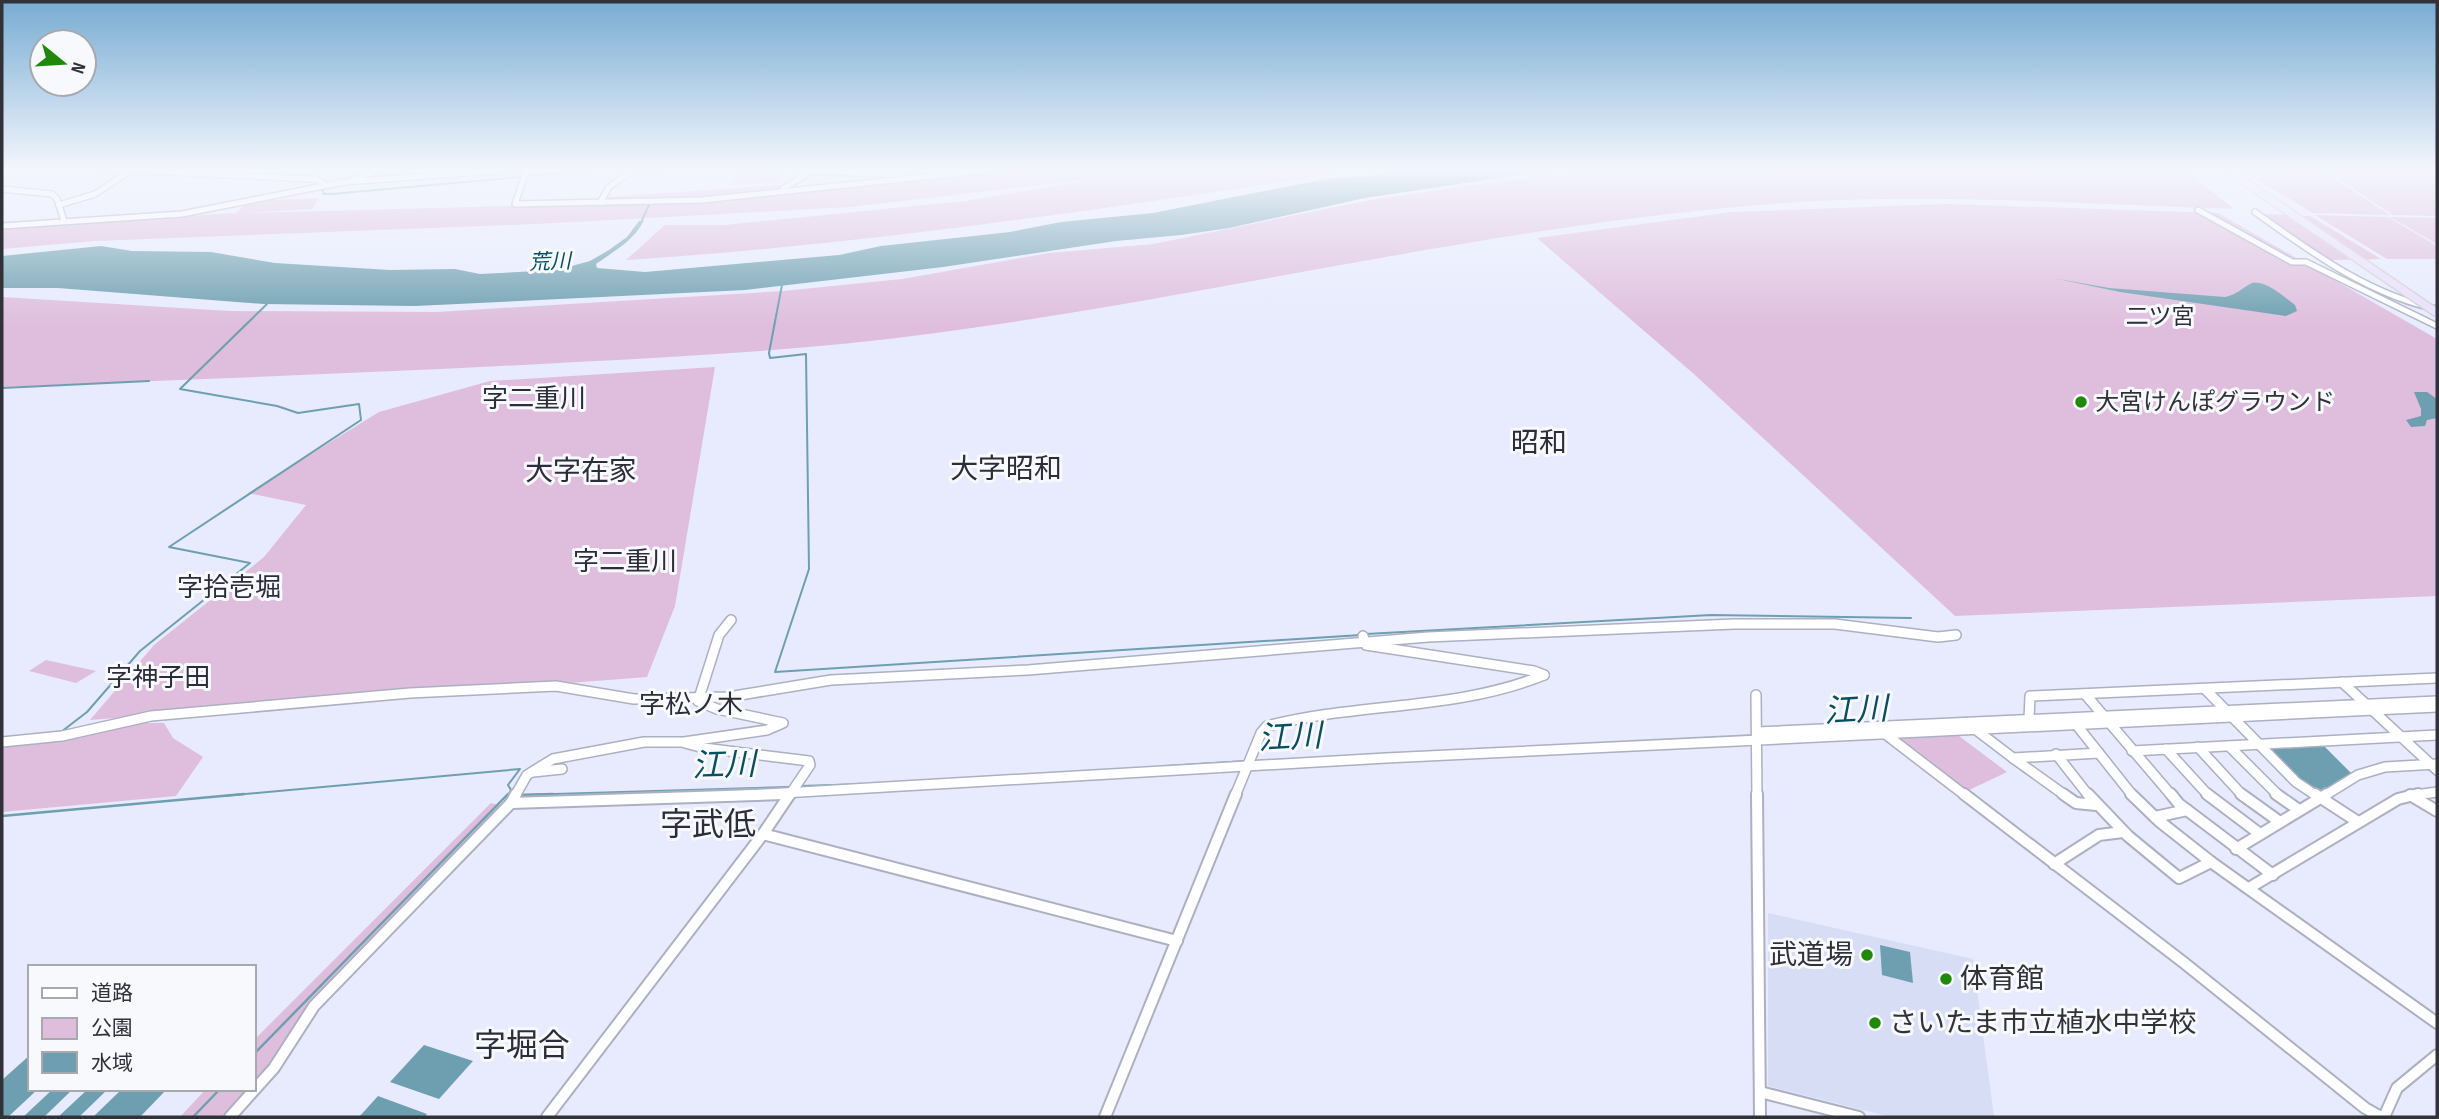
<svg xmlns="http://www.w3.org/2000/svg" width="2439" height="1119" font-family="'Sofia Sans Condensed','Noto Sans JP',sans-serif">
  <rect width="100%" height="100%" fill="#e7ebfd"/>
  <path fill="#d7ddf4" d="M1768 913 1973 959 1994 1117H1891L1768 1086Z"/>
  <g fill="#dfbedd">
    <path d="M739 169H782L778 182 733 185Z"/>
    <path d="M1012 169H1368C1121 206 875 244 626 260L665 225H725L965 201 1101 178 850 207 536 224 95 241 2 249V227L236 213 248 201 319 198 312 209 243 213 589 204 609 197 788 184 782 191Z"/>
    <path d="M1639 169H2184L2234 209C2080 204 1925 192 1771 204 1490 226 1215 296 936 333 817 349 696 356 576 362 385 373 193 379 2 387V297L230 311 437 312 783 291 902 279 1049 253 1153 244 1375 199 1532 177Z"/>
    <path d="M2280 169H2320L2390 215 2313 213 2242 171H2282Z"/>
    <path d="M2324 169H2434L2437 171V216L2393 215Z"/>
    <path d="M1947 204 2218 213 2437 339V596L1955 616 1695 375 1537 238 1732 212Z"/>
    <path d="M2260 214 2310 216 2381 259 2330 260 2305 246Z"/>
    <path d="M2315 215 2388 217 2437 246V259H2387Z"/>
    <path d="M2390 217 2437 218V244Z"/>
    <path d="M715 367 675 606 647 677 90 720 154 645 264 557 306 505 248 493 379 412 490 381Z"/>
    <path d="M46 660 96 671 76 683 29 671Z"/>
    <path d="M144 723H164L173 738 203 757 176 796 2 812V746L60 742Z"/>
    <path d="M1955 733 2007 772 1965 792 1890 735Z"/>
    <path d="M491 803 503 806 310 1004 280 1052 254 1087V1040Z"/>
    <path d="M206 1089H251L225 1117H180Z"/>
  </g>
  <g fill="#6e9fb0">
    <path d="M1402 169H1558L1365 198 1229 228 1181 235 1116 241 943 267 745 290 415 306 264 304 58 288H2V256L101 246 132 251 211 252 275 263 390 270 455 269 480 274 557 270 590 261 609 250 627 237 639 221 644 220C634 241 614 251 596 264L597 268 645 272 839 255 881 246 1010 232 1061 222 1153 213 1331 178 1370 176Z"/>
    <path d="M2053 278 2109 288 2225 297C2236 295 2241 289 2250 284 2263 277 2285 298 2295 305L2297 311 2286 316 2120 292Z"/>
    <path d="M2414 392H2427L2437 399V418L2427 420 2425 426 2411 427 2406 420 2421 416V409Z"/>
    <path d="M2323 745 2351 773 2318 793 2301 782 2269 748Z"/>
    <path d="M1880 945 1910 952 1913 983 1882 975Z"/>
    <path d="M424 1045 473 1061 439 1099 390 1082Z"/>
    <path d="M30 1055V1089H38L8 1117H2V1080Z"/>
    <path d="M53 1089H73L44 1117H23Z"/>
    <path d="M88 1089H108L79 1117H58Z"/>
    <path d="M122 1089H167L140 1117H93Z"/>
    <path d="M378 1096 427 1114 425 1117H359Z"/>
  </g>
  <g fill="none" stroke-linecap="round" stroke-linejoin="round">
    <g stroke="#6e9fb0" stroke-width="2">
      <path d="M79 169 106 170"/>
      <path d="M635 171H664"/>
      <path d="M527 176 603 169 629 171"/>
      <path d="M321 188 324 194H332L521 177"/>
      <path d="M642 220 650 203"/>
      <path d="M782 285 769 353 770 358 806 354 809 569 775 672 1361 635"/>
      <path d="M2 388 149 381"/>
      <path d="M1366 634 1711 615 1911 618"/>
      <path d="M61 732 87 712 140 651 250 563 169 547 361 420 359 404 298 413 277 406 180 389 267 304"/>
      <path d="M1255 761 1291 759"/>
      <path d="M1167 766 1246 761"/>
      <path d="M801 786 868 784"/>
      <path d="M521 795 791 787"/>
      <path d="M224 796 520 769 508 785 511 790 509 794"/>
    </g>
    <g stroke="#6e9fb0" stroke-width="2.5">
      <path d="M521 795 553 794"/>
      <path d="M2 816 244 794"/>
      <path d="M254 1054 508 794"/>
      <path d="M193 1117 220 1089"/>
    </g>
    <defs>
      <g id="minor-far2">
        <path d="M107 169 311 179 319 180 324 185"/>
        <path d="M527 169 515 204 702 200 999 169"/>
        <path d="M812 171 904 175"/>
        <path d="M353 179 383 169"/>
        <path d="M2 189 52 194 57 199 64 221"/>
        <path d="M783 189 814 169"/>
        <path d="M600 203 609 187 634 169"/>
        <path d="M59 205 95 194 130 171"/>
        <path d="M2198 210 2292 262H2306L2437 326"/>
        <path d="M2255 212C2311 252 2369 295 2437 309"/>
        <path d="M2 226 182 214 344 182 522 169"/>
      </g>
      <g id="minor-far1">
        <path d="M1363 636 1366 645 1534 671 1544 675"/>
        <path d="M2342 682 2437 770"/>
        <path d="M2205 689 2296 782 2317 796"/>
        <path d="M2085 694 2172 796"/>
        <path d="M1756 695 1757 796"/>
        <path d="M2029 719 2030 696 2437 678"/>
        <path d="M2075 723 2133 796"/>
        <path d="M1975 729 2013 758 2099 753"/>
        <path d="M1757 732 2437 701"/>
        <path d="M1884 733 1966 796"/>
        <path d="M2 742 62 736 151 716 410 693 556 686 634 699 728 697 831 680 1028 670 1428 637 1734 624H1835L1938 637 1956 635"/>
        <path d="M685 743 704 748 809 761 810 765 789 796"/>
        <path d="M2229 746 2279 796"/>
        <path d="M2198 747 2243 796"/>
        <path d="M2166 749 2209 796"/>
        <path d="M2132 751 2437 735"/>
        <path d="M2056 754 2089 796"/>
        <path d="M2013 758 2066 796"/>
        <path d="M533 772 562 769"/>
        <path d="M515 796 527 775 553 759 644 742H684L767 730 783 723 717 709 698 701 719 635 731 620"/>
        <path d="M730 796 1386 758 2437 707"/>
        <path d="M1235 796 1261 733 1267 726C1359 702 1455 711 1544 675"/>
        <path d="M2324 796 2358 775 2385 767 2437 764"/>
        <path d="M2408 796 2437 792"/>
      </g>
      <g id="minor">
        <path d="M1757 794 1760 1117"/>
        <path d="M1964 794 2183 962 2365 1108 2381 1117"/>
        <path d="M2063 794 2076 803 2096 805"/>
        <path d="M2088 794 2128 836 2179 878 2211 862"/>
        <path d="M2131 794 2159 821 2211 862 2437 1023"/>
        <path d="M2171 794 2179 804 2273 875"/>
        <path d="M2207 794 2260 834"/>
        <path d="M2241 794 2280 822"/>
        <path d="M2276 794 2299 810"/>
        <path d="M2315 794 2358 822"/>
        <path d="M2410 795 2437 811"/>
        <path d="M511 803 783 794"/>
        <path d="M2155 817 2187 810"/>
        <path d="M763 834 1177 941"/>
        <path d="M2236 849 2327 794"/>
        <path d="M2054 864 2099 835 2123 832"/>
        <path d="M2249 888 2398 799 2418 794"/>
        <path d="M1760 1092 1859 1117"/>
        <path d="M230 1117 274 1068 314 1006 511 803 516 794"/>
        <path d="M547 1117 763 834 790 794"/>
        <path d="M1105 1117 1236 794"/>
        <path d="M2384 1117 2397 1088 2437 1055"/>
      </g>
    </defs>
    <use href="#minor-far2" stroke="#acb0c0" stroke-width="8"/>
    <use href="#minor-far1" stroke="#acb0c0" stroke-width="12"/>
    <use href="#minor" stroke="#acb0c0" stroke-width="14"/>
    <use href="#minor-far2" stroke="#fff" stroke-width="5"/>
    <use href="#minor-far1" stroke="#fff" stroke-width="9"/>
    <use href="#minor" stroke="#fff" stroke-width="10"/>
    <defs>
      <path id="major-bridge" d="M2226 169 2437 313"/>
    </defs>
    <use href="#major-bridge" stroke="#d1d2d3" stroke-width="10" stroke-linecap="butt"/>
    <use href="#major-bridge" stroke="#eae0fb" stroke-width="7"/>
  </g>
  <linearGradient id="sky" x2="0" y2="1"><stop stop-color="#77acd2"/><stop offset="0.52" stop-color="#f4f6fe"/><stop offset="1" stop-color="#f4f6fe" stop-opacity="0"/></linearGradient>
  <rect width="2439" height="326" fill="url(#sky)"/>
  <g fill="#1e8a08" stroke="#f8f9fd" stroke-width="2.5">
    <circle cx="2081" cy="402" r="7"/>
    <circle cx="1867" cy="955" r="7"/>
    <circle cx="1946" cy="979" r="7"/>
    <circle cx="1875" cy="1023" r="7"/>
  </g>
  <g text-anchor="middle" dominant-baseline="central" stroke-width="6" stroke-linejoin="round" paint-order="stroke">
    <g font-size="21" font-style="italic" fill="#074f62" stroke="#f8f9fd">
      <text transform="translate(550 262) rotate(-2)">荒川</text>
    </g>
    <g font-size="23" fill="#2b2d3a" stroke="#f8f9fd">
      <text x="2160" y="317">二ツ宮</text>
    </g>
    <g font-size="24" fill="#303238" stroke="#f8f9fd" text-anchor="start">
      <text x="2095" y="402">大宮けんぽグラウンド</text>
    </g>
    <g font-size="26" fill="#2b2d3a" stroke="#f8f9fd">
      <text x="534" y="399">字二重川</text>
      <text x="625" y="562">字二重川</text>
      <text x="229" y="588">字拾壱堀</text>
      <text x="158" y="678">字神子田</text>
      <text x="691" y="705">字松ノ木</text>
    </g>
    <g font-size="28" fill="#2b2d3a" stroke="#f8f9fd">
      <text x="1539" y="443">昭和</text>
      <text x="1006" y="469">大字昭和</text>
      <text x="581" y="471">大字在家</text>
    </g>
    <g font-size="28" fill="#303238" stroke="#f8f9fd" text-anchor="start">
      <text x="1853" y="955" text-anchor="end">武道場</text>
      <text x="1960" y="979">体育館</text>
      <text x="1889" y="1023">さいたま市立植水中学校</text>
    </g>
    <g font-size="32" font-style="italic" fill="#074f62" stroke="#f8f9fd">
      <text transform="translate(1856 711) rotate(-3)">江川</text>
      <text transform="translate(1290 738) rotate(-3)">江川</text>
      <text transform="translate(724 766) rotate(-2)">江川</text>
    </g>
    <g font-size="32" fill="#2b2d3a" stroke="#f8f9fd">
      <text x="708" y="825">字武低</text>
      <text x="522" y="1046">字堀合</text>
    </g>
  </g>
  <rect width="2439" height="1119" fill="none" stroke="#303238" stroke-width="7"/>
  <rect x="28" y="965" width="228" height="126" fill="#f8f9fd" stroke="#a8a9ae" stroke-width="2"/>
  <rect x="42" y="988" width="35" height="10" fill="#ffffff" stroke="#a8a9ae" stroke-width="2"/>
  <text x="91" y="1000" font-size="21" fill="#303238">道路</text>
  <rect x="42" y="1018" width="35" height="21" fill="#dfbedd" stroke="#a8a9ae" stroke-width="2"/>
  <text x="91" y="1035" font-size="21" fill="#303238">公園</text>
  <rect x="42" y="1052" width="35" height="21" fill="#6e9fb0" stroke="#a8a9ae" stroke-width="2"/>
  <text x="91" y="1070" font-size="21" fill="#303238">水域</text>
  <g transform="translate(63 63) rotate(108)"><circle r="33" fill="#f8f9fd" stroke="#a8a9ae" stroke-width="2"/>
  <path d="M0-5L12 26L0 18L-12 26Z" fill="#1e8a08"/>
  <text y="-10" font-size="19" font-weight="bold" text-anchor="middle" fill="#303238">N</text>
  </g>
</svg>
